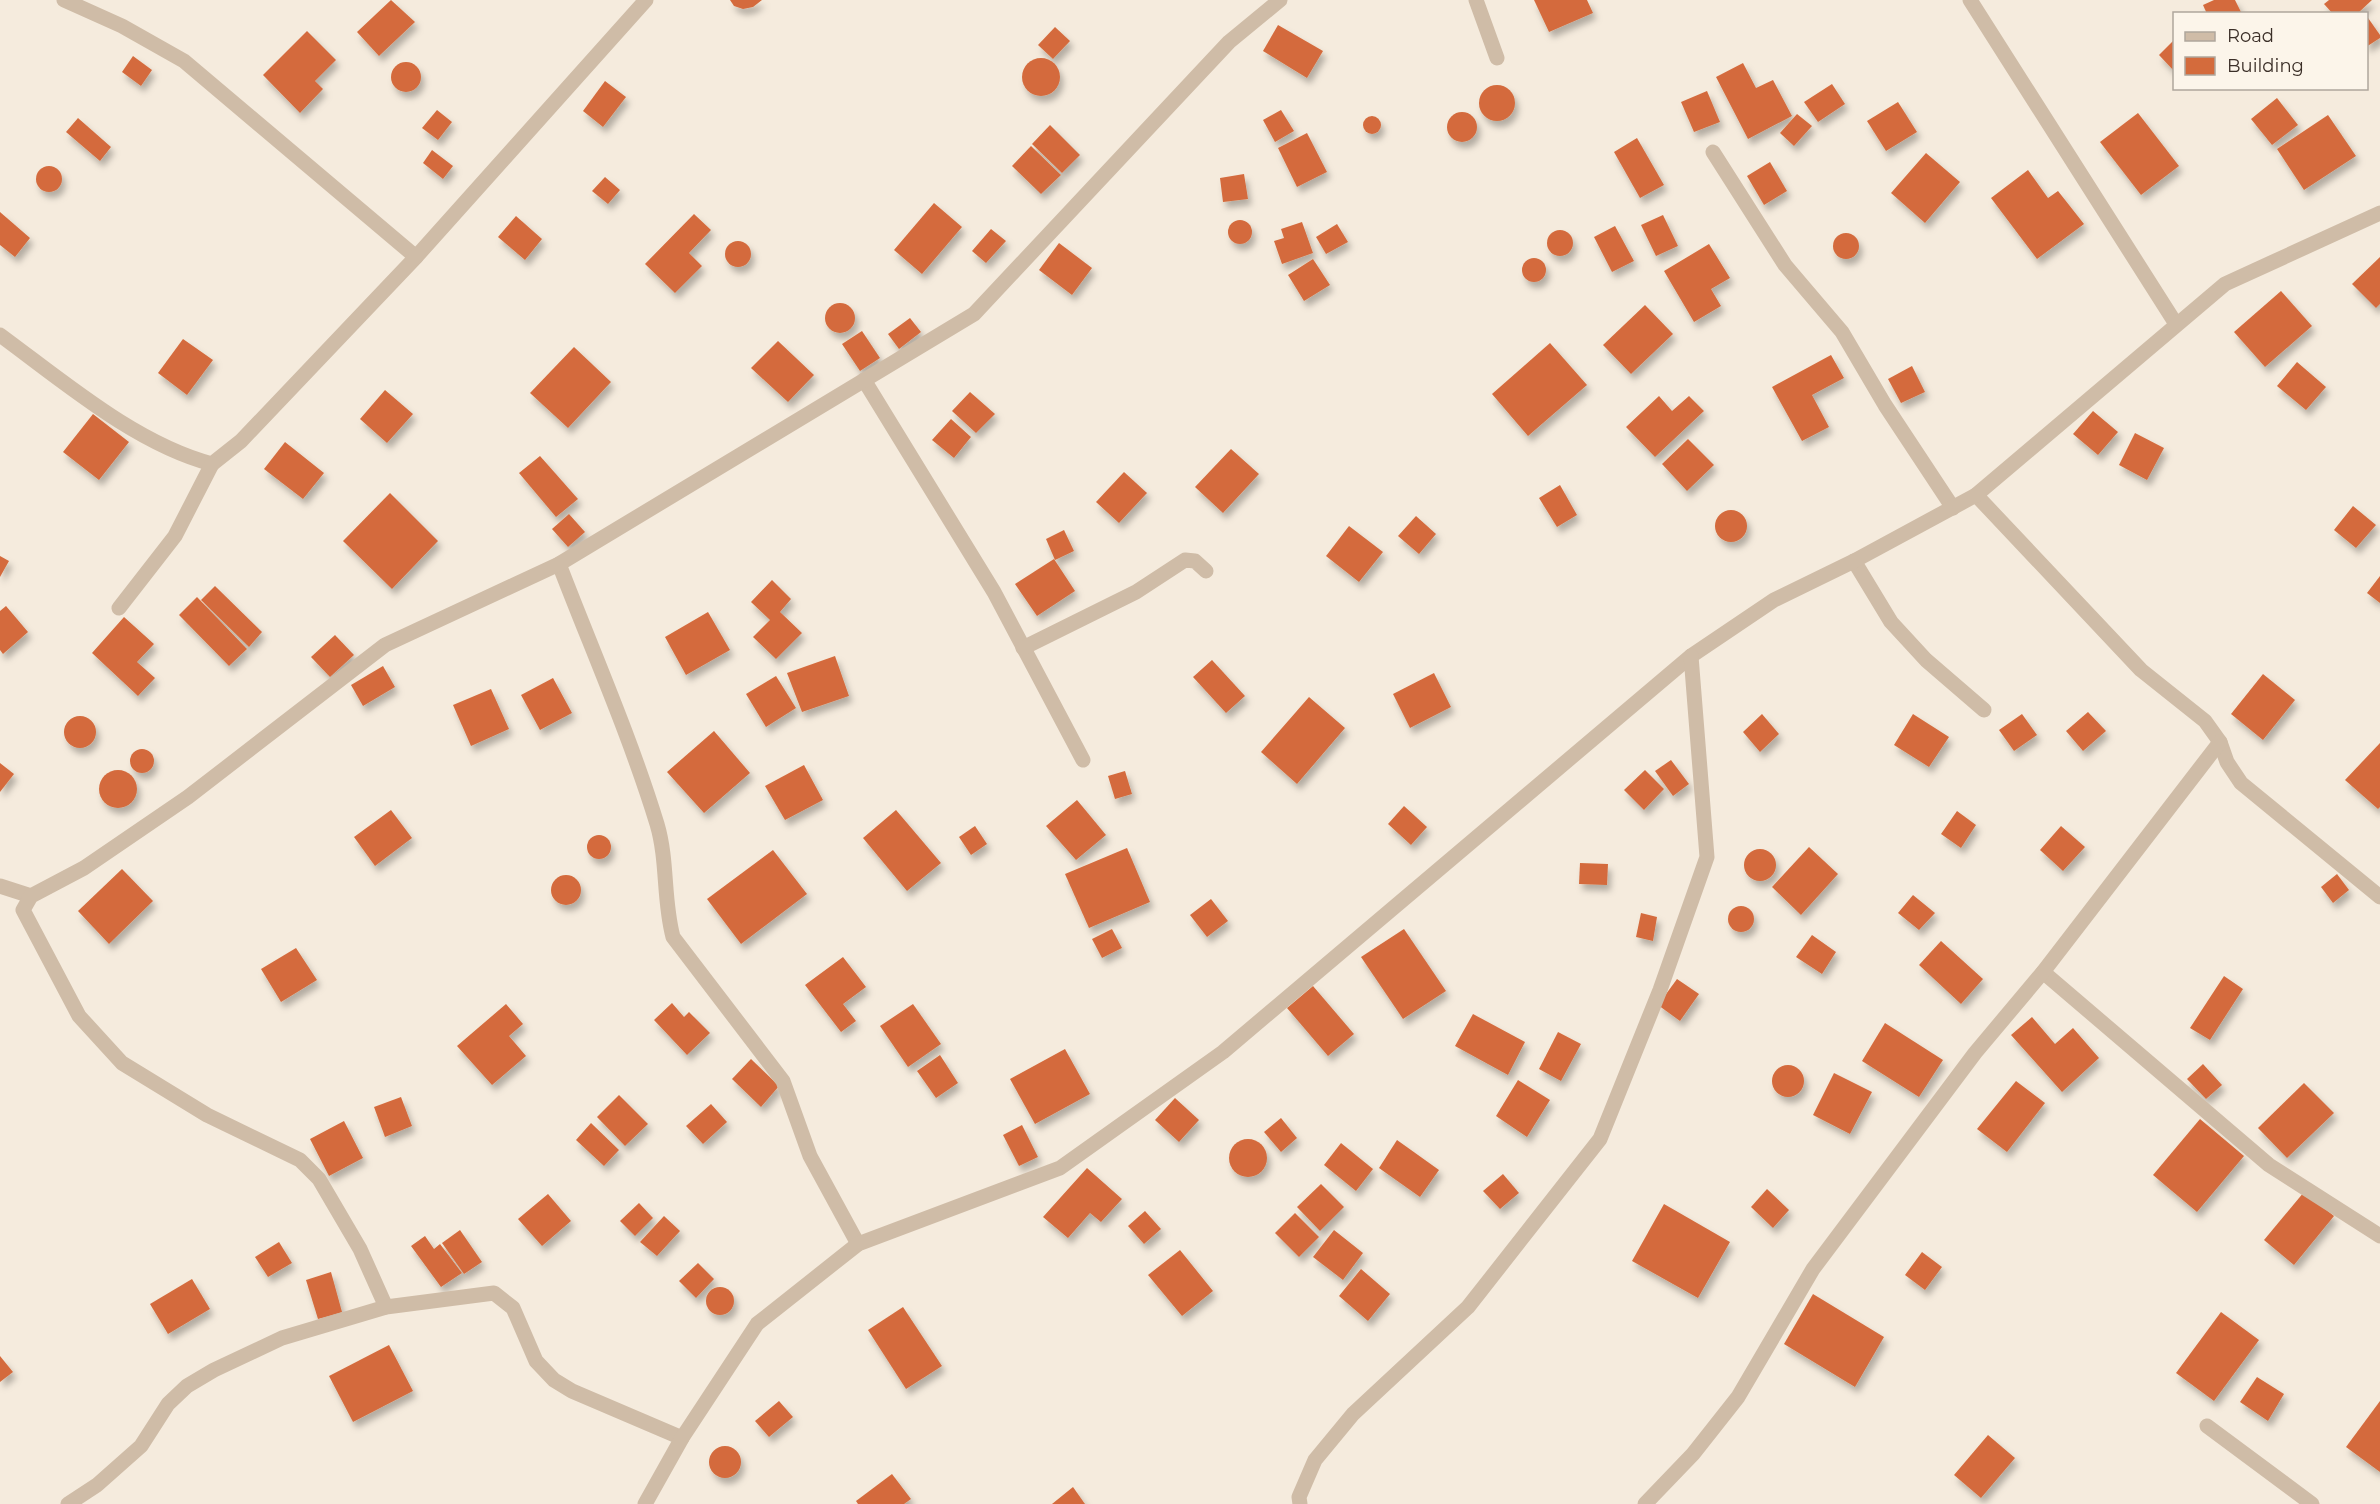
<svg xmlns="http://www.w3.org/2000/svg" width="2380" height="1504" font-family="Montserrat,sans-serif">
  <defs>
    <filter id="shadow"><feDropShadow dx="3.5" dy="6" stdDeviation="3" flood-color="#0004"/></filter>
  </defs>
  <rect width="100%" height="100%" fill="#f5ebdd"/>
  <g fill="#d46b3c" filter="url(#shadow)">
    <path d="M391 0 415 22 379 56 357 32Z"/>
    <path d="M730 0H762L753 7 743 9 734 6Z"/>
    <path d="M1534 0H1587L1593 13 1549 32Z"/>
    <path d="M2214 0H2235L2242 14H2207L2203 5Z"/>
    <path d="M2329 0H2372L2357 14H2333L2324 4Z"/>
    <path d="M2366 15 2380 35V38L2366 47Z"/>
    <path d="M1278 25 1323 51 1307 78 1263 51Z"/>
    <path d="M1055 27 1070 41 1053 59 1038 45Z"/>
    <path d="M307 31 336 60 315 81 323 89 300 113 263 75Z"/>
    <path d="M2174 40V71L2159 55Z"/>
    <path d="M133 56 152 70 141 86 122 72Z"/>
    <circle cx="1041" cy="77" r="19"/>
    <circle cx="406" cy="77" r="15"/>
    <path d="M1743 63 1756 88 1773 80 1792 116 1748 139 1716 77Z"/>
    <path d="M605 81 626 97 603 127 583 111Z"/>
    <path d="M1832 84 1845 104 1818 122 1804 102Z"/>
    <circle cx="1497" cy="103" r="18"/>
    <path d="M1707 91 1720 122 1694 132 1681 102Z"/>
    <path d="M2277 98 2298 125 2272 145 2251 119Z"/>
    <path d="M1898 102 1917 132 1886 151 1867 121Z"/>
    <path d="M437 110 452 122 438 140 422 128Z"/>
    <path d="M1281 110 1294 131 1275 142 1263 120Z"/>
    <circle cx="1462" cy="127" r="15"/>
    <path d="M2138 113 2179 166 2141 195 2100 142Z"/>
    <path d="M1797 114 1812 126 1794 146 1780 133Z"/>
    <path d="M2328 115 2356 156 2304 190 2277 149Z"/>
    <circle cx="1372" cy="125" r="9"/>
    <path d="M78 118 111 147 100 161 66 132Z"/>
    <path d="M1050 125 1080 155 1062 173 1032 144Z"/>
    <path d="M1307 133 1327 172 1297 187 1278 148Z"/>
    <path d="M1637 138 1664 185 1640 198 1614 152Z"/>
    <path d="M1031 146 1061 175 1041 194 1012 166Z"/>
    <path d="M432 150 453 166 443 179 423 163Z"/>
    <path d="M1926 153 1960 182 1925 223 1891 193Z"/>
    <path d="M1770 162 1787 191 1764 205 1747 176Z"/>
    <circle cx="49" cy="179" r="13"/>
    <path d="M2028 170 2048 198 2058 191 2084 224 2037 259 1991 198Z"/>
    <path d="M1244 174 1248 199 1223 202 1220 178Z"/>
    <path d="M605 177 620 190 608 204 592 191Z"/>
    <path d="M934 203 962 227 922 274 894 250Z"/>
    <path d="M0 212 30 238 15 257 0 245Z"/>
    <path d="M694 214 711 230 689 253 702 266 675 293 645 264Z"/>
    <path d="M1663 215 1678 246 1656 256 1641 225Z"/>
    <path d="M516 216 542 239 525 260 498 237Z"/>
    <circle cx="1240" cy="232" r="12"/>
    <path d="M1302 222 1313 253 1282 264 1274 241 1284 238 1281 229Z"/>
    <path d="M1337 224 1348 242 1326 254 1316 237Z"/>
    <path d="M1615 226 1634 261 1612 272 1594 237Z"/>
    <path d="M991 229 1006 241 986 263 972 251Z"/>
    <circle cx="1560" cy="243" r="13"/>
    <circle cx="1846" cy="246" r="13"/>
    <circle cx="738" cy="254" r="13"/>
    <path d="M1059 243 1092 268 1072 295 1039 270Z"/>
    <path d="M1709 244 1730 278 1711 289 1721 306 1694 322 1664 271Z"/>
    <path d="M2380 257V304L2376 308 2352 284Z"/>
    <circle cx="1534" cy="270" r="12"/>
    <path d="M1313 259 1330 285 1304 301 1288 275Z"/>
    <path d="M2281 291 2312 326 2265 367 2234 332Z"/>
    <circle cx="840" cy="318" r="15"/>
    <path d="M1645 305 1673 334 1631 374 1603 345Z"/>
    <path d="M910 318 921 332 899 349 888 334Z"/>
    <path d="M862 331 880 358 860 371 842 344Z"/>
    <path d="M183 339 213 360 187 395 158 373Z"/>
    <path d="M778 341 814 375 788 402 751 368Z"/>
    <path d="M1550 343 1587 385 1528 436 1492 394Z"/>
    <path d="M574 347 611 382 568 428 530 393Z"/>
    <path d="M1831 355 1844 378 1812 395 1829 427 1802 441 1772 387Z"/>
    <path d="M2297 362 2326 387 2306 410 2277 386Z"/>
    <path d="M1912 366 1925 392 1901 403 1888 379Z"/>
    <path d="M385 390 413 414 387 443 360 419Z"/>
    <path d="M970 392 995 414 976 433 952 411Z"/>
    <path d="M1659 396 1672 411 1689 396 1704 411 1655 457 1626 427Z"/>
    <path d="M2093 411 2118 432 2098 455 2073 434Z"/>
    <path d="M93 414 129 442 99 480 63 452Z"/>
    <path d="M951 419 971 437 954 458 932 440Z"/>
    <path d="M2135 433 2164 448 2147 480 2119 465Z"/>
    <path d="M1688 439 1714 465 1687 491 1662 464Z"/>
    <path d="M285 442 324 473 303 499 264 469Z"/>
    <path d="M1231 449 1259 474 1223 513 1195 487Z"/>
    <path d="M540 456 578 499 556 517 519 473Z"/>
    <path d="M1124 472 1147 493 1119 523 1096 502Z"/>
    <path d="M1560 485 1577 515 1557 527 1539 498Z"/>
    <path d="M390 493 438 541 392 589 343 541Z"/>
    <path d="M2353 506 2376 525 2356 548 2334 530Z"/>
    <circle cx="1731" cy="526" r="16"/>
    <path d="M569 514 585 532 568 547 552 529Z"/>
    <path d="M1416 516 1436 534 1419 554 1398 536Z"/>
    <path d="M1349 526 1383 552 1359 582 1326 556Z"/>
    <path d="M1064 530 1074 551 1055 560 1046 539Z"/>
    <path d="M0 556 9 561 0 577Z"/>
    <path d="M1054 559 1075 591 1037 616 1015 584Z"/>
    <path d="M2380 576V603L2367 593Z"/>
    <path d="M772 580 791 599 780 612 802 633 776 659 753 637 770 620 751 602Z"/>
    <path d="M215 586 262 632 249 647 201 600Z"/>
    <path d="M197 597 247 649 229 666 179 615Z"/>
    <path d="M6 606 28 632 3 654 0 650V611Z"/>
    <path d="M708 612 730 650 686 675 665 637Z"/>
    <path d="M124 617 154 644 137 662 155 678 138 696 92 653Z"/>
    <path d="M335 635 354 655 330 677 311 657Z"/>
    <path d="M835 656 849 696 802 712 787 673Z"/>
    <path d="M1212 660 1245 696 1226 713 1193 677Z"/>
    <path d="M383 666 395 687 363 706 351 685Z"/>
    <path d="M1434 673 1451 707 1410 728 1393 694Z"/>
    <path d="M2263 674 2295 700 2263 740 2231 714Z"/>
    <path d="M776 676 796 708 766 727 746 694Z"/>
    <path d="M553 678 572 713 540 730 521 695Z"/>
    <path d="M491 689 509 729 471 746 453 705Z"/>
    <path d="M1309 697 1345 728 1297 784 1261 752Z"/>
    <path d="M2088 712 2106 731 2083 751 2066 731Z"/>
    <path d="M1762 714 1779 734 1760 752 1743 732Z"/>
    <path d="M1913 714 1949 737 1929 767 1894 745Z"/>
    <path d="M2022 714 2037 735 2014 751 1999 730Z"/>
    <circle cx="80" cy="732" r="16"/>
    <path d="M714 731 750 773 704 813 667 772Z"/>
    <path d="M2380 743V807L2378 809 2345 780Z"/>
    <circle cx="142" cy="761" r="12"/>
    <path d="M1671 760 1689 784 1673 796 1655 771Z"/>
    <path d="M0 763 14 774 0 792Z"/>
    <path d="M804 765 823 800 785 820 765 786Z"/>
    <circle cx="118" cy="789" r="19"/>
    <path d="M1645 770 1664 789 1644 810 1624 790Z"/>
    <path d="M1125 771 1132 794 1115 799 1108 776Z"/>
    <path d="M1077 800 1106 835 1076 860 1046 826Z"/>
    <path d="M1404 806 1427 827 1411 845 1388 824Z"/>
    <path d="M391 810 412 838 375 866 354 837Z"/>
    <path d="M896 810 941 863 907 891 863 838Z"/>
    <path d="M1957 811 1976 825 1961 848 1941 834Z"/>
    <path d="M975 826 987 844 971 855 959 837Z"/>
    <path d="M2061 826 2085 847 2063 871 2040 850Z"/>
    <circle cx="599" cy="847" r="12"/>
    <path d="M1809 847 1838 874 1801 915 1772 887Z"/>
    <path d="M1127 848 1150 902 1089 928 1065 874Z"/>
    <circle cx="1760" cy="865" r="16"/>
    <path d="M773 850 807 894 741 944 707 899Z"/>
    <path d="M1580 863 1608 864 1607 885 1579 884Z"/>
    <path d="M122 869 153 901 109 944 78 911Z"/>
    <path d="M2337 874 2349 890 2333 903 2321 887Z"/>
    <circle cx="566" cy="890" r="15"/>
    <path d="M1913 895 1935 913 1919 930 1898 913Z"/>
    <path d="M1211 899 1228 921 1207 937 1190 915Z"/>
    <circle cx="1741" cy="919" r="13"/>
    <path d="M1641 913 1657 917 1653 941 1636 937Z"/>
    <path d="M1112 929 1122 948 1102 958 1092 939Z"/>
    <path d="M1404 929 1446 991 1403 1019 1361 957Z"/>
    <path d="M1812 935 1836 952 1822 974 1796 957Z"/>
    <path d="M1941 941 1983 979 1961 1004 1919 965Z"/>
    <path d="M296 948 317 980 281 1002 261 969Z"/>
    <path d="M843 957 866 987 843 1004 856 1021 841 1032 805 985Z"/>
    <path d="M2224 976 2243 989 2210 1040 2190 1028Z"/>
    <path d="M1677 979 1699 994 1680 1021 1658 1005Z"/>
    <path d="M1313 986 1354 1034 1328 1056 1287 1008Z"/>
    <path d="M672 1003 684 1017 689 1012 710 1033 687 1055 654 1020Z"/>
    <path d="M506 1004 523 1024 509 1036 526 1056 492 1085 457 1046Z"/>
    <path d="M913 1004 941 1044 908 1067 880 1026Z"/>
    <path d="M1473 1014 1525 1042 1508 1075 1455 1046Z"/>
    <path d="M2032 1017 2055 1044 2073 1028 2099 1058 2062 1092 2011 1035Z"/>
    <path d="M1885 1023 1943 1060 1919 1097 1862 1061Z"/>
    <path d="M1558 1032 1581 1044 1561 1081 1539 1069Z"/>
    <path d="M1065 1049 1090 1094 1035 1124 1010 1079Z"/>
    <path d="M940 1055 958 1083 936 1098 917 1071Z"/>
    <path d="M751 1059 779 1086 761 1107 732 1079Z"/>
    <path d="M2203 1064 2222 1085 2206 1099 2187 1079Z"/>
    <circle cx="1788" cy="1081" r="16"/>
    <path d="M1834 1073 1872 1092 1850 1134 1813 1115Z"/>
    <path d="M1518 1080 1550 1100 1527 1137 1496 1116Z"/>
    <path d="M2016 1081 2045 1103 2007 1152 1977 1129Z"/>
    <path d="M2304 1083 2334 1113 2287 1158 2258 1128Z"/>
    <path d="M619 1095 648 1124 625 1146 597 1117Z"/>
    <path d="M401 1097 412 1126 385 1137 374 1107Z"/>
    <path d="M1175 1098 1199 1120 1179 1142 1155 1120Z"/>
    <path d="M711 1104 727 1122 703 1144 686 1126Z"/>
    <path d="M1281 1118 1297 1138 1281 1152 1264 1132Z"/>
    <path d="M2200 1119 2244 1156 2197 1212 2153 1175Z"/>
    <path d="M344 1121 363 1158 329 1176 310 1139Z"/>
    <path d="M591 1123 619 1150 604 1166 576 1140Z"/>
    <path d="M1022 1125 1038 1157 1019 1166 1003 1135Z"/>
    <circle cx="1248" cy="1158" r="19"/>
    <path d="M1397 1140 1439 1170 1420 1197 1379 1168Z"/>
    <path d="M1341 1143 1373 1169 1356 1191 1324 1165Z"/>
    <path d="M1087 1168 1122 1199 1101 1222 1090 1213 1068 1238 1043 1217Z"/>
    <path d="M1503 1174 1519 1193 1500 1209 1483 1191Z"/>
    <path d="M1321 1184 1344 1207 1320 1231 1297 1207Z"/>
    <path d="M1767 1189 1789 1210 1773 1228 1751 1207Z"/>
    <path d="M2304 1192 2334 1216 2294 1265 2264 1240Z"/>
    <path d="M548 1194 571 1221 542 1246 518 1219Z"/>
    <path d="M639 1203 653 1218 635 1236 620 1221Z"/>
    <path d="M1664 1204 1730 1242 1698 1298 1632 1261Z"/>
    <path d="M1145 1211 1161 1229 1144 1244 1128 1226Z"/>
    <path d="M1295 1213 1319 1237 1299 1257 1275 1233Z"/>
    <path d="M664 1216 680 1231 657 1256 640 1242Z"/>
    <path d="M460 1230 482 1262 464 1274 442 1243Z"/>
    <path d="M1334 1230 1363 1253 1343 1280 1313 1257Z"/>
    <path d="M425 1236 434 1249 440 1244 462 1273 441 1287 411 1246Z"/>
    <path d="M279 1242 292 1263 268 1277 255 1257Z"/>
    <path d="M1180 1250 1213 1291 1182 1316 1148 1275Z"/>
    <path d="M1922 1252 1942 1267 1925 1290 1905 1275Z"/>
    <path d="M698 1263 714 1279 696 1298 679 1281Z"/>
    <path d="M1361 1269 1390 1294 1368 1321 1339 1296Z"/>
    <path d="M331 1272 342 1312 318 1319 306 1280Z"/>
    <path d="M192 1279 210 1309 168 1334 150 1304Z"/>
    <circle cx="720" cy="1301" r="14"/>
    <path d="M1813 1294 1884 1337 1855 1387 1784 1344Z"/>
    <path d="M903 1307 942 1366 906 1389 868 1330Z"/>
    <path d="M2221 1312 2259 1340 2214 1401 2176 1373Z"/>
    <path d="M389 1345 413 1391 353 1422 329 1376Z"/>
    <path d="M0 1356 13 1372 0 1382Z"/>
    <path d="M2257 1377 2284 1394 2268 1421 2240 1402Z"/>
    <path d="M779 1401 793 1417 769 1437 755 1421Z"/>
    <path d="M2380 1401V1472L2346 1447Z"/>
    <path d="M1988 1435 2015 1458 1981 1498 1954 1475Z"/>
    <circle cx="725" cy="1462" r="16"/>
    <path d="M892 1474 911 1499 904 1504H858L856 1501Z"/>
    <path d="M1073 1487 1085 1504H1052Z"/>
  </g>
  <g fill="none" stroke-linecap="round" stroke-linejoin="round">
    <g stroke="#cfbca7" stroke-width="15">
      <path d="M64 0 122 26 184 61 416 257"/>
      <path d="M1476 0 1497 58"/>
      <path d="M1970 0 2176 324"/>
      <path d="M1713 152 1785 265 1842 332 1885 405 1953 508"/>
      <path d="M0 335C64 382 136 444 212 464L241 441 416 257 646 0"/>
      <path d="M864 380 994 592 1083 760"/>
      <path d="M1976 495 2141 670 2205 721 2220 742 2227 762 2241 783 2380 897"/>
      <path d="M1854 561 1891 622 1926 660 1984 710"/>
      <path d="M559 564C592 650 630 736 657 824 668 861 663 900 673 937L783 1081 810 1156 858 1244"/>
      <path d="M119 608 175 536 212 464"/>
      <path d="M1023 648 1136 592 1185 560 1195 561 1206 571"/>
      <path d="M0 886 31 896"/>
      <path d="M2043 972 2269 1165 2380 1236"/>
      <path d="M386 1307 360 1249 319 1179 300 1160 207 1115 122 1063 79 1016 23 910 31 896 84 868 188 797 385 645 559 564 974 314 1229 42 1280 0"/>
      <path d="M2207 1426 2312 1504"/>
      <path d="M68 1504 97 1485 141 1446 168 1404 187 1386 214 1370 282 1338 386 1307 494 1293 513 1308 536 1361 554 1380 572 1391 682 1438"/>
      <path d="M645 1504 682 1438 757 1324 858 1244 1060 1168 1223 1052 1691 656 1774 600 1854 561 1976 495 2225 284 2380 213"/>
      <path d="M1300 1504 1299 1497 1315 1460 1353 1414 1468 1307 1600 1139 1660 990 1707 857 1691 656"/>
      <path d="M1645 1504 1693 1454 1738 1397 1813 1269 1975 1053 2043 972 2220 742"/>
    </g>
  </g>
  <rect x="2173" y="12" width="195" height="78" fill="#fcf5ea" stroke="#afa69c" stroke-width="1.5"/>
  <rect x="2185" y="32" width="30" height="9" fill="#cfbca7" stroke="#afa69c" stroke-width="1.5"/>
  <text x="2227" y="42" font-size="18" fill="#3b2f28">Road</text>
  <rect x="2185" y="57" width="30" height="18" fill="#d46b3c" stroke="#afa69c" stroke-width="1.5"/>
  <text x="2227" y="72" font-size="18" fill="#3b2f28">Building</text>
</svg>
